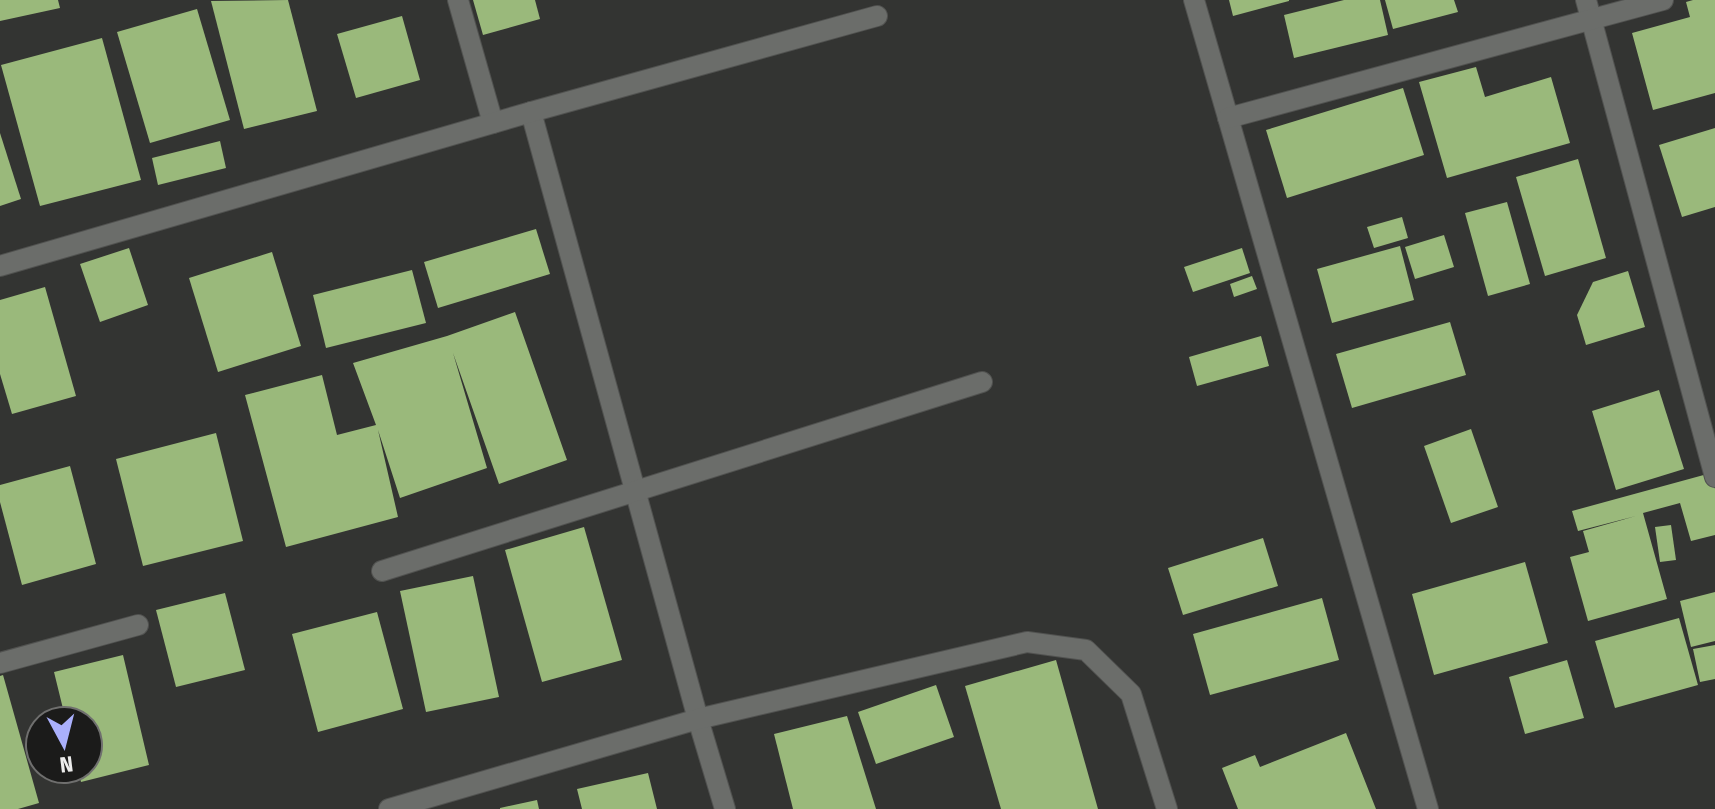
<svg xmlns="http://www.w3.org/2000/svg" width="1715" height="809" font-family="'Fira Sans Condensed',sans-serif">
  <rect width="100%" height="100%" fill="#333432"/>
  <g fill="#9ab97b">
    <path d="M0 0H58L60 8 0 21Z"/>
    <path d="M288 0 317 111 244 129 211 1Z"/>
    <path d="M473 0H535L540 19 483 35Z"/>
    <path d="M1229 0H1289V1L1233 16Z"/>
    <path d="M1344 0H1380L1388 35 1294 58 1284 15Z"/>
    <path d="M1385 0H1454L1458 12 1393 29Z"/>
    <path d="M1693 0H1715V93L1653 110 1632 33 1690 17 1686 2Z"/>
    <path d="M197 9 230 120 150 143 117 32Z"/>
    <path d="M402 16 420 80 356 98 337 34Z"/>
    <path d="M102 38 141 180 40 206 1 65Z"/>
    <path d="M1476 67 1485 97 1551 77 1570 143 1447 178 1419 82Z"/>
    <path d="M1403 88 1424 155 1287 198 1266 130Z"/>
    <path d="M1715 128V207L1682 217 1659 145Z"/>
    <path d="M0 133 21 199 0 206Z"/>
    <path d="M220 141 226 168 158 185 152 158Z"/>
    <path d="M1578 159 1606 258 1545 276 1516 177Z"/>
    <path d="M1507 202 1530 284 1488 296 1465 213Z"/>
    <path d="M1402 217 1408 238 1374 248 1367 227Z"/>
    <path d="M536 229 550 274 438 308 424 262Z"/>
    <path d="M1444 235 1454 267 1415 279 1405 247Z"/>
    <path d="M1400 246 1414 300 1332 323 1317 269Z"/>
    <path d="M129 248 148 305 100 322 80 264Z"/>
    <path d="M1242 248 1250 273 1193 292 1184 267Z"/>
    <path d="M272 252 301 346 218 372 189 278Z"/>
    <path d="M412 270 426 323 326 348 313 295Z"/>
    <path d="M1628 271 1645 327 1586 345 1577 315 1593 282Z"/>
    <path d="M1252 276 1257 289 1234 297 1230 284Z"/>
    <path d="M45 287 76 396 12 414 0 374V300Z"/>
    <path d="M515 312 567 460 499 484 453 353 487 468 400 498 378 430 398 517 286 547 245 395 322 375 337 435 376 425 353 363 447 336Z"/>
    <path d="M1450 322 1466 375 1352 408 1336 354Z"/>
    <path d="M1261 336 1269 366 1197 386 1189 357Z"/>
    <path d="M1659 390 1684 469 1616 490 1592 411Z"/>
    <path d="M1471 429 1498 507 1451 523 1424 446Z"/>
    <path d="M216 433 243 541 143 566 116 459Z"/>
    <path d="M70 466 96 564 22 585 0 502V485Z"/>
    <path d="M1711 473 1715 489V535L1691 541 1680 503 1643 513 1667 599 1588 621 1570 557 1589 552 1583 531 1636 516 1578 531 1572 511Z"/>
    <path d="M1671 525 1676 560 1660 562 1655 527Z"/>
    <path d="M584 527 622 660 542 682 505 550Z"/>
    <path d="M1263 538 1278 586 1183 615 1168 568Z"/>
    <path d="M1525 562 1548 643 1434 675 1412 594Z"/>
    <path d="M473 576 499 697 426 712 400 591Z"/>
    <path d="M1715 592V641L1691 647 1680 601Z"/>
    <path d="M225 593 245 670 176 687 156 610Z"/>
    <path d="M1322 598 1339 660 1210 695 1193 634Z"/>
    <path d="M377 612 403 709 318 732 292 634Z"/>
    <path d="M1679 618 1698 685 1615 708 1595 641Z"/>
    <path d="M1715 645V679L1700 682 1693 649Z"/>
    <path d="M123 655 149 765 81 782 78 769H88V721H66L54 672Z"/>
    <path d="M1056 660 1098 809H1001L965 686Z"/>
    <path d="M1567 660 1584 718 1525 734 1509 677Z"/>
    <path d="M3 675 39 803 18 809H0V676Z"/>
    <path d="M936 685 954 737 876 764 858 712Z"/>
    <path d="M847 716 876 809H793L774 734Z"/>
    <path d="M1346 733 1376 809H1238L1222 768 1255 755 1260 767Z"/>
    <path d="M648 773 657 809H582L577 789Z"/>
    <path d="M537 800 539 809H500V808Z"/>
  </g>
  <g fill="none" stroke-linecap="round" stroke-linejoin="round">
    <defs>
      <g id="street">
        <path d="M458 0 493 123"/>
        <path d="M1194 0 1428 809"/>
        <path d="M1586 0 1715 477"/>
        <path d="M531 112 698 719 725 809"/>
        <path d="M1228 118 1663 0"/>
        <path d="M0 266 531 112 877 16"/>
        <path d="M382 571 982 382"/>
        <path d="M0 663 138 625"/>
        <path d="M389 809 698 719 1027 642 1086 650 1131 694 1167 809"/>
      </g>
    </defs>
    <use href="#street" stroke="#515250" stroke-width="22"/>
    <use href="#street" stroke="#6b6d6a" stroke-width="20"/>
  </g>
  <g transform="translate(64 745) rotate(173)"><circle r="38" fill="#1b1b1a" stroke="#6f6f6e" stroke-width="2"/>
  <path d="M0-6L14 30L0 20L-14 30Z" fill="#aab0fc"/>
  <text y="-12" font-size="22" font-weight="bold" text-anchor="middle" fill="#ececeb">N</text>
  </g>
</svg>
